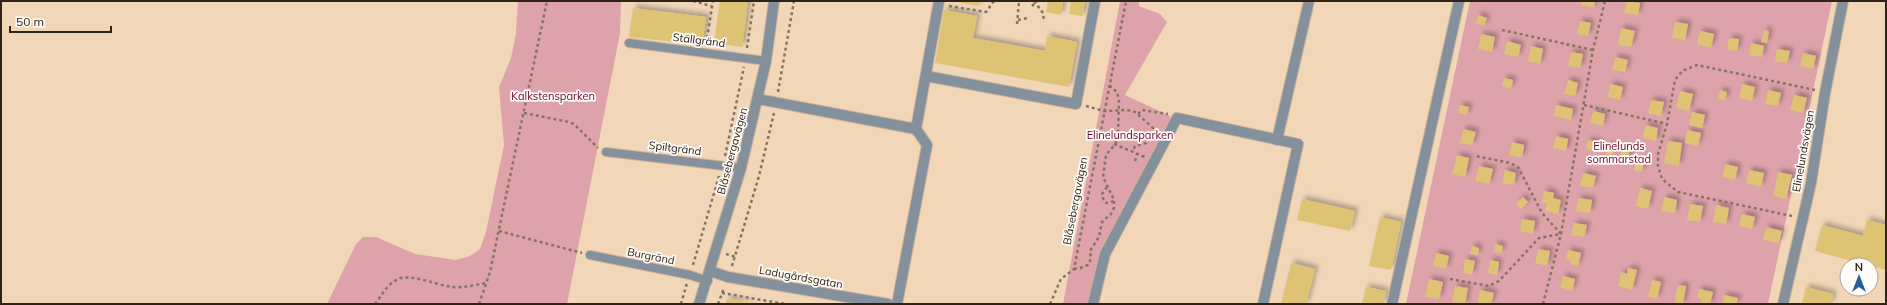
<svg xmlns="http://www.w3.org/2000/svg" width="1887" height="305" font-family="Mulish,sans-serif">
  <defs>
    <filter id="shadow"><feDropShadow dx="3.5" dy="-3.5" stdDeviation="2" flood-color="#0004"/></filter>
  </defs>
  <rect width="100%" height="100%" fill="#f1d6b8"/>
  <g fill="#dea2aa">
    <path d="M518 1H621L620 33 567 304H327L356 244 363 237H376L415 254 456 260 470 256 480 249 486 232 504 145 499 87 511 58 516 33Z"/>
    <path d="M1120 1H1139V6L1160 14 1167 22 1125 95 1170 116 1174 129 1125 208 1091 304H1063Z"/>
    <path d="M1470 1H1832L1768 304H1406Z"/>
  </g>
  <g fill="#dfc374" filter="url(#shadow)">
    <path d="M720 1H748L742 47 714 43Z"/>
    <path d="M960 1H980L979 6 960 3Z"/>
    <path d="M1048 1H1063L1061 15 1046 12Z"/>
    <path d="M1071 1H1085L1082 16 1069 14Z"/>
    <path d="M1582 1H1595L1594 8 1581 5Z"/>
    <path d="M1627 1 1640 3 1638 15 1624 13Z"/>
    <path d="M633 8 706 17 702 45 629 37Z"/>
    <path d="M944 10 977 16 973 38 1045 51 1047 36 1077 42 1069 87 935 63Z"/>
    <path d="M1478 15 1487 18 1484 26 1476 23Z"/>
    <path d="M1580 21 1591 23 1588 36 1577 34Z"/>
    <path d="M1675 22 1688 24 1685 40 1672 38Z"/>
    <path d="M1621 28 1635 31 1631 47 1618 45Z"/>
    <path d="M1764 30 1769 31 1767 43 1761 42Z"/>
    <path d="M1700 31 1714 34 1711 48 1697 44Z"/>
    <path d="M1481 34 1495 37 1492 52 1478 49Z"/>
    <path d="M1729 38 1739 39 1737 51 1727 50Z"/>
    <path d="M1507 41 1521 45 1518 57 1504 54Z"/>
    <path d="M1751 43 1764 46 1762 57 1749 55Z"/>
    <path d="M1531 46 1543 49 1540 64 1528 61Z"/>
    <path d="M1777 49 1790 51 1787 63 1775 61Z"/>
    <path d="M1571 52 1583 54 1580 68 1568 66Z"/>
    <path d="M1803 53 1816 56 1813 69 1800 66Z"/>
    <path d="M1615 57 1628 60 1625 72 1612 70Z"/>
    <path d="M1504 78 1513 80 1511 89 1502 86Z"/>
    <path d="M1568 80 1578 83 1575 96 1564 94Z"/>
    <path d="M1610 84 1623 87 1620 100 1608 97Z"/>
    <path d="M1742 84 1755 87 1752 101 1739 98Z"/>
    <path d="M1720 90 1727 92 1725 100 1718 99Z"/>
    <path d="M1768 90 1781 93 1778 106 1765 104Z"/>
    <path d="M1680 91 1693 94 1689 111 1676 108Z"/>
    <path d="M1794 95 1807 98 1803 113 1790 110Z"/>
    <path d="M1651 100 1664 102 1661 116 1648 113Z"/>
    <path d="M1460 105 1469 107 1467 115 1458 113Z"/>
    <path d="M1556 105 1573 109 1571 120 1554 116Z"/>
    <path d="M1593 111 1605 114 1603 126 1590 123Z"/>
    <path d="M1692 112 1705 115 1702 128 1689 125Z"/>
    <path d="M1645 125 1658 128 1656 141 1643 138Z"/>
    <path d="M1463 129 1476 132 1472 145 1460 143Z"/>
    <path d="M1687 130 1701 133 1698 146 1685 143Z"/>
    <path d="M1556 136 1568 139 1566 151 1553 148Z"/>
    <path d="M1588 140 1601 143 1599 152 1586 149Z"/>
    <path d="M1668 141 1682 143 1679 166 1664 163Z"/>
    <path d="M1512 142 1524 145 1522 158 1509 155Z"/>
    <path d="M1608 145 1615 146 1613 155 1606 154Z"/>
    <path d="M1622 148 1630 150 1627 161 1620 159Z"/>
    <path d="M1457 155 1469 158 1465 177 1452 174Z"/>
    <path d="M1636 161 1644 162 1642 172 1634 170Z"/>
    <path d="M1725 164 1738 167 1735 180 1722 177Z"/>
    <path d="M1479 166 1493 169 1489 184 1475 181Z"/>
    <path d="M1505 170 1516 173 1514 185 1502 183Z"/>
    <path d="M1749 170 1764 173 1761 187 1746 183Z"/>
    <path d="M1778 172 1792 175 1786 199 1773 196Z"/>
    <path d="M1583 173 1596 176 1593 188 1580 186Z"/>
    <path d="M1640 188 1652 191 1648 209 1636 206Z"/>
    <path d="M1544 191 1554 193 1553 198 1561 200 1558 214 1545 211 1547 204 1542 202Z"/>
    <path d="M1523 197 1528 202 1521 209 1516 204Z"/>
    <path d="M1664 197 1677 200 1675 213 1661 211Z"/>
    <path d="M1578 198 1592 200 1590 213 1576 211Z"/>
    <path d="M1302 199 1355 211 1350 231 1297 220Z"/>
    <path d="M1690 204 1703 206 1700 222 1687 220Z"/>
    <path d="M1716 205 1729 208 1726 224 1713 222Z"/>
    <path d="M1742 214 1755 217 1752 229 1739 226Z"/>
    <path d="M1380 217 1401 222 1391 270 1369 266Z"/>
    <path d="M1522 219 1535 221 1533 234 1520 231Z"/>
    <path d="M1867 220 1886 225V270L1815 251 1822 225 1863 236Z"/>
    <path d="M1574 223 1587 225 1584 237 1571 235Z"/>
    <path d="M1766 227 1782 231 1779 243 1763 240Z"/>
    <path d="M1495 244 1503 246 1501 253 1494 252Z"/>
    <path d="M1472 246 1479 248 1478 255 1470 254Z"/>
    <path d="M1538 249 1550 251 1547 266 1535 263Z"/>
    <path d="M1568 250 1581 253 1578 266 1570 264 1571 260 1566 259Z"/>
    <path d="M1436 253 1449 256 1446 269 1433 266Z"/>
    <path d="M1465 259 1475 261 1472 275 1463 273Z"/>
    <path d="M1490 260 1499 262 1497 275 1488 273Z"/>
    <path d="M1291 263 1315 269 1306 304H1281Z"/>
    <path d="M1628 268 1637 270 1632 290 1618 286 1621 272 1627 274Z"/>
    <path d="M1563 276 1575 279 1572 291 1560 287Z"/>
    <path d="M1429 279 1443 282 1439 299 1425 297Z"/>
    <path d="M1652 280 1661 282 1657 299 1648 297Z"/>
    <path d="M1678 285 1686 286 1683 304H1674Z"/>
    <path d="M1455 286 1468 288 1465 304 1452 302Z"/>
    <path d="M1366 287 1386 291 1383 304H1362Z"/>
    <path d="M1806 287 1833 294 1831 304H1802Z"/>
    <path d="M1699 289 1713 292 1710 304H1700L1701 299 1697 298Z"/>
    <path d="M1480 290 1494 293 1491 304H1477Z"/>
    <path d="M1724 295 1738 298 1736 304H1722Z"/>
    <path d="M727 299 751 303V304H725Z"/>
  </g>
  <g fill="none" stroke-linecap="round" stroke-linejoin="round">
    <defs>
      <g id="pedestrian">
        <path d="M629 43 766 61"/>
        <path d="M606 152 741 168"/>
        <path d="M590 255 690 275 708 281"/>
      </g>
      <g id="minor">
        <path d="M926 76 1076 104 1095 1"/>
        <path d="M758 99 916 129 939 1"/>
        <path d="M1277 140 1309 1"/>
        <path d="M710 271 728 277 888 304"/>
        <path d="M699 304 741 168 766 61 774 1"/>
        <path d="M897 304 927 145 916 129"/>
        <path d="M1093 304 1105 254 1177 118 1298 144 1263 304"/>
        <path d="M1392 304 1459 1"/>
        <path d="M1783 304 1811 183 1825 93 1843 1"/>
      </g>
    </defs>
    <use href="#pedestrian" stroke="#cab298" stroke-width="10"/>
    <use href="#minor" stroke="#cab298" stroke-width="12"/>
    <g stroke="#867461" stroke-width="2.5" stroke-dasharray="3 3" stroke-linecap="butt">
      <path d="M693 1 711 6"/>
      <path d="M1034 1 1043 13 1044 22"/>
      <path d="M949 6 986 12 994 1"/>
      <path d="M1032 6 1037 1"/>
      <path d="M1018 20 1028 18"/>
      <path d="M1017 24 1019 1"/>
      <path d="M1502 30 1593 50"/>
      <path d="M706 44 713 1"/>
      <path d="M747 48 754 1"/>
      <path d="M778 92 794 1"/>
      <path d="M1584 105 1667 124"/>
      <path d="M1086 106 1104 111 1127 110 1135 112 1153 128 1146 143 1135 146 1132 152"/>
      <path d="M524 113 569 122 574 124 598 148"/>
      <path d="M1138 114 1142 110 1168 114"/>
      <path d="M1114 144 1145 157"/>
      <path d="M725 156 744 67"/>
      <path d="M1135 161 1137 154"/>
      <path d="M1107 187 1102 194 1104 202 1107 203 1114 201"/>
      <path d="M1792 216 1678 192 1662 179 1658 166V154L1667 124 1675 80 1682 71 1697 65 1815 90"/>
      <path d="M499 231 582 253"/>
      <path d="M726 254 736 257"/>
      <path d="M693 265 719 176"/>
      <path d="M732 266 759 176 774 113"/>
      <path d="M1074 269 1080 268 1088 265 1091 259 1090 251 1099 237 1102 222 1111 214 1114 208V200L1103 177 1106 155 1116 143 1118 136 1119 100 1117 92 1109 85"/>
      <path d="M1450 279 1489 286 1499 281 1539 238 1561 234 1542 213 1518 167 1510 163 1476 156"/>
      <path d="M722 293 785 304"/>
      <path d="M375 304C382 295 389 281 401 278 415 275 437 285 452 287 463 288 475 285 486 283"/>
      <path d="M479 304 490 272 547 1"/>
      <path d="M681 304 687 283"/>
      <path d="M718 304 724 288"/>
      <path d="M1050 304 1061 279 1074 269 1126 1"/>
      <path d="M1543 304 1561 234 1593 50 1605 1"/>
    </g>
    <use href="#pedestrian" stroke="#85909d" stroke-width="8"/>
    <use href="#minor" stroke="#85909d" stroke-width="10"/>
  </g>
  <g text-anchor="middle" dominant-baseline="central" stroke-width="3.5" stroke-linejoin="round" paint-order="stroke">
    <g font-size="11" fill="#2d2318" stroke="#fefbf8">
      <text transform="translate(699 40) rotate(7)">Ställgränd</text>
      <text transform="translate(675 148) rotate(7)">Spiltgränd</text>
      <text transform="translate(732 151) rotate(-75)">Blåsebergavägen</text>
      <text transform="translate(1803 151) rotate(-80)">Elinelundsvägen</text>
      <text transform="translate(1075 201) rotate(-79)">Blåsebergavägen</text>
      <text transform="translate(651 256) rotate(11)">Burgränd</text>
      <text transform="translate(801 277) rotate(10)">Ladugårdsgatan</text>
    </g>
    <g font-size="11" fill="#6e0629" stroke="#fefbf8">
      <text x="553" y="96">Kalkstensparken</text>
      <text x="1130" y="135">Elinelundsparken</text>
      <text x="1619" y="146">Elinelunds<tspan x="1619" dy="13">sommarstad</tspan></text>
    </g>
  </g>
  <rect width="1887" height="305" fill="none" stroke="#2d2318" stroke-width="4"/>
  <g transform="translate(1859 277)"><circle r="19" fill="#fefbf8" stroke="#aaa59e"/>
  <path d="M0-3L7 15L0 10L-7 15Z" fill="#256097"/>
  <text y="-6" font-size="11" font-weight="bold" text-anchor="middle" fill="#2d2318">N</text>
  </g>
  <path d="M10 26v6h101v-6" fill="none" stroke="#2d2318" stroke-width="2"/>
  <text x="16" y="26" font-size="12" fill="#2d2318" stroke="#fefbf8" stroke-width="3" paint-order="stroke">50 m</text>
</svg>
